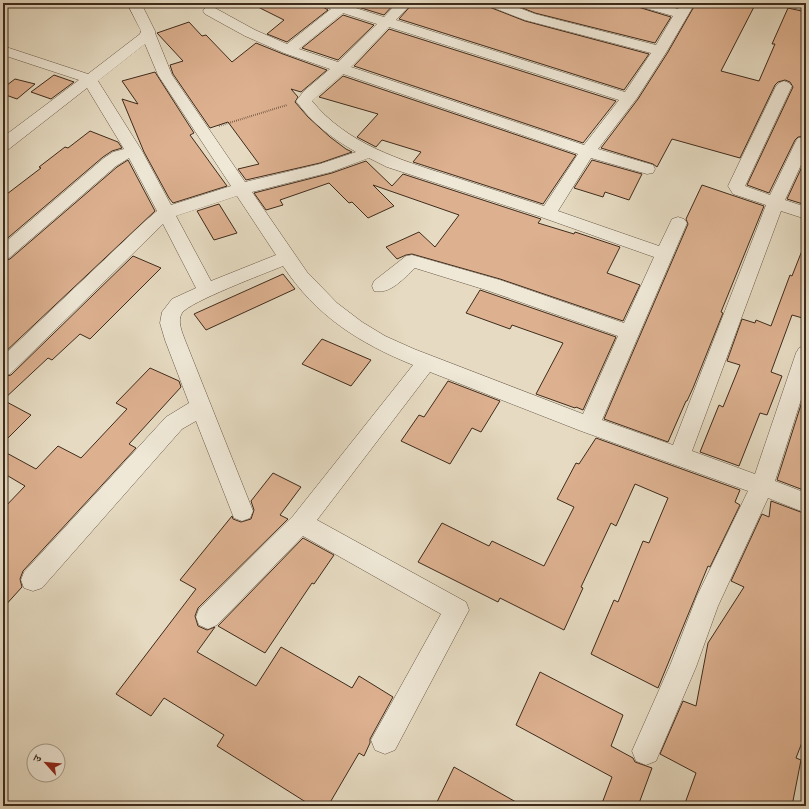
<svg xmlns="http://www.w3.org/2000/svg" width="809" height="809" font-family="'Sorts Mill Goudy','Noto Serif Devanagari',serif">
  <rect width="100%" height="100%" fill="#e6dbc2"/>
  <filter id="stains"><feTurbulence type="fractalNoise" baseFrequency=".005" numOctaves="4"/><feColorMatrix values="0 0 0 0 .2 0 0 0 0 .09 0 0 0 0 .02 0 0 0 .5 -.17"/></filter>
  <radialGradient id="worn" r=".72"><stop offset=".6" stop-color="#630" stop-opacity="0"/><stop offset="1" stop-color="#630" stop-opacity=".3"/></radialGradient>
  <g fill="#ddb190" stroke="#3e2b1c">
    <path d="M250 3H322L323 7 328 10 287 42 267 34 284 20Z"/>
    <path d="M345 3H395L384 15Z"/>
    <path d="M413 3H479L525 21 649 54 624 90 399 19Z"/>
    <path d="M523 3H553L565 6 568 3H635L638 7 671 17 655 43 535 13 520 7Z"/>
    <path d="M696 3H756L721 71 759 81 775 44H772L788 8 806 12V136L798 137 795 140 769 193 747 185 793 87 790 82 785 80 778 82 775 85 740 158 672 139 657 167 653 164 601 148 638 99 668 52Z"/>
    <path d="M343 15 374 25 338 60 302 48Z"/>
    <path d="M189 22 202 36 206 35 232 62 256 43 283 54 327 70 301 92 291 89 298 97 295 102 308 117 330 137 346 149 352 152 320 163 246 180 238 169 259 164 228 122 210 128 173 74 170 65 183 61 157 33Z"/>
    <path d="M389 29 616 101 583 143 354 66Z"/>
    <path d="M155 72 194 133 190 135 227 186 173 203 169 198 144 152 122 99 138 104 122 81Z"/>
    <path d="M54 75 74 82 51 99 31 92Z"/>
    <path d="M343 76 576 155 543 204 413 162 421 152 382 140 376 147 357 137 378 114 319 97Z"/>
    <path d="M15 79 35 84 17 99 3 94V88Z"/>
    <path d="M90 131 118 142 122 148 112 151 103 157 3 242V197L41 168 39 167 65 147 68 148Z"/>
    <path d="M806 158V205L787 199Z"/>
    <path d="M128 160 155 211 3 354V261L10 259 117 167Z"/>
    <path d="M592 160 642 174 629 200 605 192 603 197 574 188Z"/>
    <path d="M366 161 392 186 403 174 541 219 538 223 574 234 575 232 620 247 607 273 640 285 623 321 500 279 412 254 406 255 397 259 386 247 419 232 435 247 459 215 373 185 394 206 368 218 352 202 349 203 329 183 280 200 283 205 266 210 254 193 332 173Z"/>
    <path d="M702 185 764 206 721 312 723 313 693 388 687 401H686L668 442 604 419 688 224 686 219Z"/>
    <path d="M219 204 237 233 214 240 197 211Z"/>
    <path d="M805 243 806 244V319L792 315 771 372 782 376 767 415 760 413 739 466 700 452 719 405 723 407 740 365 727 361 742 319 755 323 756 320 771 326 790 275 792 276Z"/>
    <path d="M133 256 161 268 90 339 80 334 52 360 48 358 3 400V377L11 375Z"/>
    <path d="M283 274 295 289 206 330 194 314Z"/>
    <path d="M480 290 616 337 583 410 576 407 575 408 536 394 563 343 512 325 510 329 466 313Z"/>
    <path d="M322 339 371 360 351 386 302 364Z"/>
    <path d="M150 368 179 381 181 387 129 444 136 448 23 571 20 579 22 587 3 608V509L25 486 3 473V451L36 469 58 446 81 458 127 409 116 403Z"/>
    <path d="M448 381 500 401 481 432 472 428 450 464 401 441 419 415 424 417Z"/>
    <path d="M806 389V491L777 480Z"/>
    <path d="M3 400 31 415 3 443Z"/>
    <path d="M596 438 740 490 735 502 740 505 710 567 708 566 658 688 591 654 614 600 618 602 643 541 649 543 668 498 635 484 616 526 611 523 581 587 583 588 564 630 500 598 498 602 418 562 442 523 489 546 492 541 544 566 574 507 557 499 576 463 579 464Z"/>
    <path d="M273 473 301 487 280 515 288 519 198 608 195 616 198 626 207 630 215 627 197 652 256 686 281 647 352 688 359 676 393 697 370 739V743L364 756 359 753 328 806H312L217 746 224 735 164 698 151 716 116 694 196 589 180 580 232 516 233 519 241 522 251 519 254 510 251 501Z"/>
    <path d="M771 501 806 514V732L796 758 801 760 792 806H684L696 773 660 754 683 701 696 706 708 643 744 587 731 581 762 514 769 517Z"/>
    <path d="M303 538 334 555 314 584 312 583 265 653 218 626Z"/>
    <path d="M540 672 623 715 611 746 633 758 635 762 652 768 638 806H601L612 777 516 725Z"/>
    <path d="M454 767 523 806H435Z"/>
  </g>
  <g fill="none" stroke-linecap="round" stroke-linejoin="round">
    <defs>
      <g id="street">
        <path d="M127 3H141L155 31V33L172 75 245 182 320 164 356 152C333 139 312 123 296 101L304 91 330 69 284 53 245 36 205 14 203 11 205 8 210 7 215 8 255 30 287 44 331 9 324 7 323 3H340L384 17 397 3H412L396 20 625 92 651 53 525 20 489 6 487 3H506L535 14 656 45 673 16 638 6 636 3H658L678 9 681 3H695L667 51 637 98 598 149 653 165 655 169 653 173 647 174 591 158 558 211 659 246 672 219 678 217 684 219 687 223 602 420 673 445 766 205 733 194 728 186 776 86 779 83 784 81 789 83 792 86 745 186 770 195 796 141 798 138 806 137V154L785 200 806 207V219L781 211 692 451 755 474 796 353 799 348 806 345V384L775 481 806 493V513L768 498 718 606 696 667 656 761 646 765 636 761 632 751 671 663 697 596 748 491 581 431 430 372 317 520 466 602 469 610 395 750 385 754 375 750 371 740 441 614 303 536 217 625 208 629 199 625 196 617 199 609 293 516 413 365C359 343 316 316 283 266 266 273 189 302 182 313 177 321 182 332 185 340L253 511 250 518 242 521 234 518 196 421 182 429 42 588 33 591 24 588 21 580 24 572 166 417 189 403 165 340 160 323 162 312 172 299 196 288 163 224 10 374 3 376V356L143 223 157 211 129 158 116 166 9 258 3 260V244L104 158 113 152 124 149 87 88 9 149 3 150V137L79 80 3 55V46L88 74 140 34 141 31ZM343 13 377 24 338 62 299 49ZM389 27 619 100 584 145 351 67ZM145 44 158 75 231 186 171 205 142 151 98 81ZM343 74 578 154 544 206C513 196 482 186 451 176 400 160 347 144 312 101ZM369 158 387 167 538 216 654 257 624 323 500 280 412 255 406 256 374 281 372 286 374 291C390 295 404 278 415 268L486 290 618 336 583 414 414 349 385 336 362 322 337 303 307 272 252 192 331 172ZM237 196 276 255 211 281 176 216Z"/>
        <path d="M785 3H806V11L787 6Z"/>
      </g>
    </defs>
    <use href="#street" stroke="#685746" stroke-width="1"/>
    <path stroke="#3e2b1c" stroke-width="2" stroke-dasharray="0.5 1.5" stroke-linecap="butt" d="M219 126 287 105"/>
    <use href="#street" fill="#efe8d7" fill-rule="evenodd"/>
  </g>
  <rect width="809" height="809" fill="none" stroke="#e6dbc2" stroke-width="16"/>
  <rect x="4" y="4" width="801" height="801" fill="none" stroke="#3e2b1c" stroke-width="2"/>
  <rect x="8" y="8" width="793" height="793" fill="none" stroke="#3e2b1c"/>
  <g transform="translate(46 763) rotate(297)"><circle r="19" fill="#efe8d7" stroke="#a89c8c"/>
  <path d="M0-3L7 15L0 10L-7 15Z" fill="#8f2418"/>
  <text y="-6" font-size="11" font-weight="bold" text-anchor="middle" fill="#3e2b1c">उ</text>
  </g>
  <rect width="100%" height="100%" filter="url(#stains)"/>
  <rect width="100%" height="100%" fill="url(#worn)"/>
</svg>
